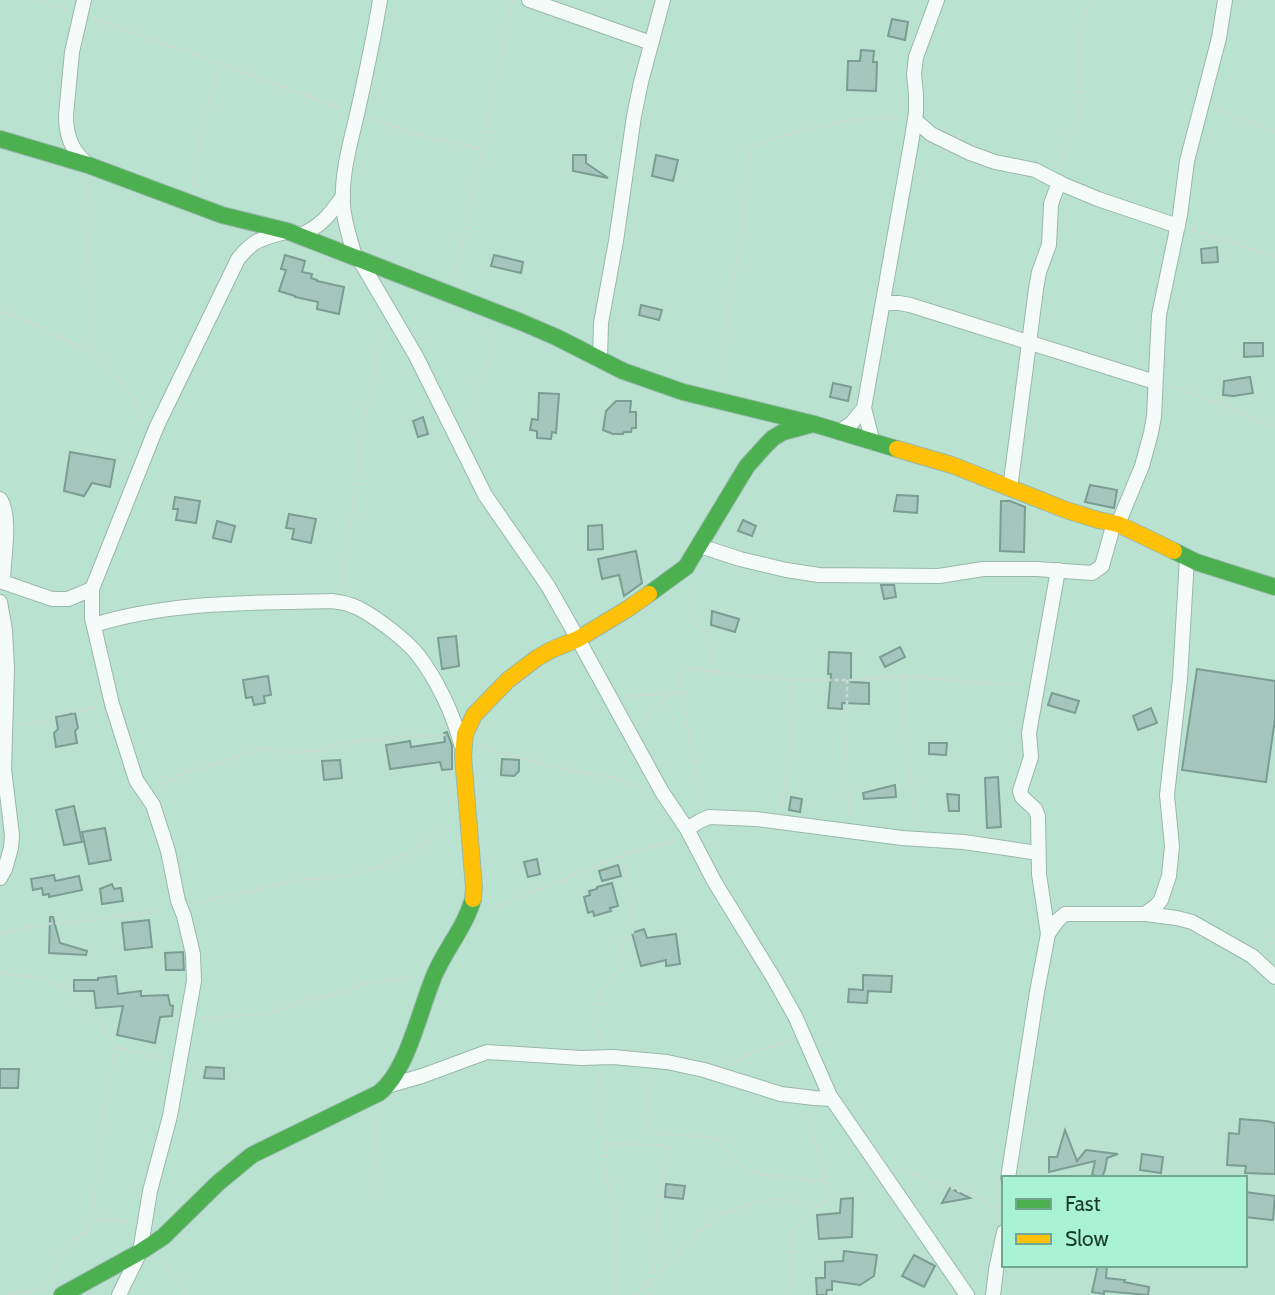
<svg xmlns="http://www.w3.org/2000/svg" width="1275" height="1295" font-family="Cabin,sans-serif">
  <rect width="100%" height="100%" fill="#bae2d1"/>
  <g fill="#a4c6bd" stroke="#7a9d94" stroke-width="2">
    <path d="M892 19 908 22 905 40 888 36Z"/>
    <path d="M861 50 874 51 873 62H877L876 91 847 90 848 61H860Z"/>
    <path d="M573 155H586V163L608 178 573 171Z"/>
    <path d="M656 155 678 160 673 181 652 176Z"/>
    <path d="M1217 247 1218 262 1202 263 1201 249Z"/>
    <path d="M285 255 305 261 302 272 312 274 311 278 317 280V281L344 287 339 314 317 309 318 302 295 297V296L279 291 286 270 281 269Z"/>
    <path d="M494 255 523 262 521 273 491 266Z"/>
    <path d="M641 305 662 310 659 320 639 315Z"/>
    <path d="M1244 343H1263V356L1244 357Z"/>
    <path d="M1250 377 1253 393 1234 396 1223 395 1224 381Z"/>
    <path d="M833 383 851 387 848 401 830 397Z"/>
    <path d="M539 393 559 394 556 433 552 432 551 439 537 438V431L530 430 532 419 538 420Z"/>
    <path d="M616 401H631L630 412H636V428H632L631 432H624L623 434H613L603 430 606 411Z"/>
    <path d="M423 417 428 434 418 437 413 421Z"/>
    <path d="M70 452 115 460 110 487 92 483 84 496 64 491Z"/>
    <path d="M1090 485 1117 490 1114 508 1085 502Z"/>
    <path d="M897 495 918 496 917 513 894 511Z"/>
    <path d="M175 497 200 501 196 523 176 520 178 509H173Z"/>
    <path d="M1001 501H1010L1025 507 1024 552 1000 551Z"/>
    <path d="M289 514 316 519 311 543 292 539 294 529 286 528Z"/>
    <path d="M743 520 756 526 752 536 738 531Z"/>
    <path d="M217 521 235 526 231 542 213 538Z"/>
    <path d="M602 525 603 549 588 550V526Z"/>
    <path d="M636 551 642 583 624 596 619 575 602 579 598 559Z"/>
    <path d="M881 585H894L896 597 884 599Z"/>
    <path d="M712 611 739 619 735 632 711 625Z"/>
    <path d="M456 636 459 666 442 669 438 638Z"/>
    <path d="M900 647 905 657 885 667 880 657Z"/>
    <path d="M829 652 851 653V682L869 683V704L842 703V709L828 708 831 674H828Z"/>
    <path d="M1197 669 1275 681V719L1266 782 1182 770Z"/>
    <path d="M268 676 271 695 264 696 265 703 254 705 252 697 246 698 243 680Z"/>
    <path d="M1052 693 1079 701 1075 713 1048 705Z"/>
    <path d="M1151 708 1157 723 1138 730 1133 716Z"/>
    <path d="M75 713 78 728 75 731 77 743 56 747 54 733 58 729 56 717Z"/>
    <path d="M447 732 452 746V769L442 770 440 762 390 769 386 745 410 741 411 747 445 742 444 733Z"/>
    <path d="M929 743H947L946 755 929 754Z"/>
    <path d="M502 759 519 760V771L514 776 501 775Z"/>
    <path d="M340 760 342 778 324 780 322 761Z"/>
    <path d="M998 777 1001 827 987 828 985 778Z"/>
    <path d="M895 785 896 797 864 799 863 793Z"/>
    <path d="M947 794 959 795V811H949Z"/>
    <path d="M791 797 802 799 800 812 789 810Z"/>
    <path d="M74 806 82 842 64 845 56 810Z"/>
    <path d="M105 828 111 860 89 864 82 832Z"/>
    <path d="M537 859 540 874 528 877 524 862Z"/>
    <path d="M618 865 621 876 602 881 599 871Z"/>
    <path d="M54 875 55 881 79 876 82 890 49 897V894L43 895 42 888 33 890 31 879Z"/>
    <path d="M612 883 618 906 610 908 611 911 594 916 593 911 588 913 584 897 590 895 589 891 597 889V887Z"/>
    <path d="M112 884 114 889 121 888 123 901 102 904 100 889Z"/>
    <path d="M50 917H53L60 943 87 951 86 955 49 953Z"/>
    <path d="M149 920 152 947 125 950 122 923Z"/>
    <path d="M644 929 647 938 676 934 680 964 666 966V960L641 966 632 933Z"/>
    <path d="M183 952 184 970H166L165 953Z"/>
    <path d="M863 975 892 976 891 992 868 991 867 1003 848 1002 849 989 863 990Z"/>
    <path d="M116 976 118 994 141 991V996L168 995 170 1005 173 1006 172 1016 160 1017 155 1043 117 1035 123 1006 96 1008 94 991H74V980H98V978Z"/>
    <path d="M206 1067 224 1068V1079L204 1078Z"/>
    <path d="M0 1069H19L18 1088H0Z"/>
    <path d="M1240 1119 1266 1121 1275 1123V1174L1245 1173 1246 1166 1227 1165 1229 1133 1239 1134Z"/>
    <path d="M1065 1130 1077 1161 1086 1150 1118 1154 1107 1158 1105 1170 1102 1177 1092 1175 1095 1161 1049 1172V1157H1057Z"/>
    <path d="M1142 1154 1163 1157 1161 1173 1140 1170Z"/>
    <path d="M666 1184 685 1186 683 1199 665 1197Z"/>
    <path d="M950 1188 970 1198 942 1203Z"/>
    <path d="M1245 1192 1275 1196 1273 1220 1245 1217Z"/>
    <path d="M853 1198 852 1237 819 1239 817 1215 840 1213 841 1199Z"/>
    <path d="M844 1251 877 1255 874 1276 860 1285 832 1281V1290H827L826 1295H817L816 1278H825V1262L843 1261Z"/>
    <path d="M914 1255 935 1266 924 1287 902 1276Z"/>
    <path d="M1098 1265H1107L1106 1278 1125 1280 1124 1282 1149 1287 1148 1295 1104 1291V1294L1092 1292Z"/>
  </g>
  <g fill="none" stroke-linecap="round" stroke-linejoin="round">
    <defs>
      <g id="street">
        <path d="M84 0 72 52 66 115C66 135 71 149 85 162"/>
        <path d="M529 0 651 43"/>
        <path d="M915 120 931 134 970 153 995 162 1035 170 1064 185 1098 199 1178 226"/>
        <path d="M299 236C321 226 329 216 343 196"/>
        <path d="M355 257C351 241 344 223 343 205 341 173 351 141 358 110 366 74 374 37 380 0"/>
        <path d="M359 259 416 356 485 495 548 586 578 639 662 792 687 829 714 881 773 977 795 1016 830 1096 967 1295"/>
        <path d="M883 303H899L910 305 1155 382"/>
        <path d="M600 359 601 323 616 241 634 116 641 82 663 0"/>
        <path d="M864 408 873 443"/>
        <path d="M838 432 851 424 864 408 912 138 916 112V94L914 74 916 57 937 0"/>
        <path d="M1010 489 1036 289 1039 272 1049 245 1051 204 1059 182"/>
        <path d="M0 499C12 517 3 559 3 582"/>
        <path d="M1118 524 1142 466 1151 433 1154 416 1159 315 1180 215 1187 161 1219 38 1225 0"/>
        <path d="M700 546 740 559 786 570 819 575 939 576 983 569H1037L1092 573 1102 566 1114 523"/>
        <path d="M0 581 52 599H68L92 589"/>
        <path d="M0 602 5 630 7 669 4 769 12 835 11 848 5 869 0 878"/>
        <path d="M94 625C171 601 252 603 332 601 341 602 350 604 358 608 376 617 406 640 418 655 437 680 453 713 461 744"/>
        <path d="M687 829 700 821 709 817 756 819 902 838 964 842 1038 853"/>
        <path d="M1145 914 1156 906 1161 900 1169 876 1172 846 1167 795 1180 679 1187 558"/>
        <path d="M1048 934 1039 874 1038 816 1035 809 1022 797 1020 791 1031 757 1029 733 1058 570"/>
        <path d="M387 1086 422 1076 487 1052 581 1058 613 1057 667 1062 704 1070 781 1094 814 1098 832 1099"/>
        <path d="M1008 1178 1037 992 1048 934 1058 920 1065 914H1145L1177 918 1192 922 1252 956 1275 977"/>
        <path d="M119 1295 140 1252 150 1191 170 1116 194 981 193 954 184 916 178 901 168 851 153 805 136 780 112 704 92 618V589L157 426 238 259C254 239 261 239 285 232"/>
        <path d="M993 1295 996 1270 1004 1232"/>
      </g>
      <g id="fast">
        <path d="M0 139 88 165 222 215 287 231 521 322 556 337 623 371 683 392 814 424 897 449"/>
        <path d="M1174 551 1196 562 1275 587"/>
        <path d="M649 594 686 567 747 466 766 445 773 438 783 432 813 424"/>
        <path d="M62 1295 140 1252 163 1237 218 1183 252 1155 379 1093C407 1072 420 1009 434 976 445 949 465 928 473 899"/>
      </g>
      <g id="slow">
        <path d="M897 449 952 465 1066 510 1098 520 1118 524 1174 551"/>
        <path d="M473 899 474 887 463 756 465 734 474 715 508 680 537 658 551 650 578 639 629 608 649 594"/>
      </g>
    </defs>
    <use href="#street" stroke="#98b8ab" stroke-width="16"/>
    <use href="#fast" stroke="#98b8ab" stroke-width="18"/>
    <use href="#slow" stroke="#98b8ab" stroke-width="18"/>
    <g stroke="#cbd9d3" stroke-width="2.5" stroke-dasharray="3.5 3.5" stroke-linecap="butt">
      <path d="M37 0 66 10"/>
      <path d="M93 18 343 109"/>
      <path d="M1215 109 1275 132"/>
      <path d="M369 118 415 134 481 149"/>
      <path d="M1058 167 1077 119 1080 84 1079 50 1080 35 1089 0"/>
      <path d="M88 183 90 279 93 308 90 349 99 363 117 378 134 400 143 419"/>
      <path d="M193 187V170L218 64"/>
      <path d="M1192 230 1275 257"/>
      <path d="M456 278 472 189 478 169 512 0"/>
      <path d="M0 312 18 316 91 353"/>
      <path d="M724 384 722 358 729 302 740 242 751 148C760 142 771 140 781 136 819 125 861 116 900 118"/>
      <path d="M1171 387 1221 404 1275 428"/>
      <path d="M472 436 477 386 492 351 490 327"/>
      <path d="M691 585V614L693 621 708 636 716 672"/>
      <path d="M342 590 360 448 382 327"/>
      <path d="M903 676 904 715 914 809 917 826"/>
      <path d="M847 680V779L849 816"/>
      <path d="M624 696 683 693"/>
      <path d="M641 724 653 709 671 694"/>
      <path d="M19 725 50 720 54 715 99 707"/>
      <path d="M479 746 498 752 567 770 617 778 635 786 645 788"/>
      <path d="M160 789 162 785 185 772 198 770 258 749 270 748 288 753 320 750 342 743 400 737 445 735"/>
      <path d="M703 805 690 746 680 676V670L683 667 729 674 794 680H854L903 676 997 684H1024"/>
      <path d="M781 808 791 741 794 680"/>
      <path d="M194 903 297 880 342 877 356 874 380 867 413 851 452 827"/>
      <path d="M488 910 626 854 660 845 678 838"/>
      <path d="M0 933 54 923 80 922 146 913 165 906"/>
      <path d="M1267 951 1275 935"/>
      <path d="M0 973 33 977 52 982 68 989 101 1025 116 1047 165 1058"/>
      <path d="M202 1017 215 1018 266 1013 293 1006 300 1001 338 994 362 984 417 976"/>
      <path d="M605 1044 593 1025 598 1001 601 992 622 967V945L624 941 635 930 622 856"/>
      <path d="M116 1047 98 1147 99 1167 93 1194 96 1219 123 1221 131 1224"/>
      <path d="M730 1065 751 1053 792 1040"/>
      <path d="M599 1071 598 1109 606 1143 605 1173 609 1190 616 1207V1295"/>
      <path d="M649 1074 645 1119 649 1130 657 1133 718 1138 727 1152 747 1172 828 1182"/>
      <path d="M373 1113 378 1171V1197"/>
      <path d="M606 1143 669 1146 656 1213 655 1262 649 1282V1295"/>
      <path d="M898 1169 978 1198 989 1205 1004 1210"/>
      <path d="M162 1259 188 1295"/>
      <path d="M12 1295 44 1288 57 1262 95 1220"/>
      <path d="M635 1295 663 1270 716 1216 745 1205 775 1198 804 1203"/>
      <path d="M786 1295 791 1281 792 1236 796 1227 829 1196C829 1180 821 1167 817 1152 814 1138 812 1125 810 1111"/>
    </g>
    <use href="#street" stroke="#f5fbf8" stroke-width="14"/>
    <use href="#fast" stroke="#4caf50" stroke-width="16"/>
    <use href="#slow" stroke="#ffc107" stroke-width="16"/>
  </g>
  <rect x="1002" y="1176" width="245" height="91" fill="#a9f3d4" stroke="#70a891" stroke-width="2"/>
  <rect x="1016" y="1199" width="35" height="10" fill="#4caf50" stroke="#70a891" stroke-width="2"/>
  <text x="1065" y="1211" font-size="21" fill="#1a382c">Fast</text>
  <rect x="1016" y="1234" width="35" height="10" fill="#ffc107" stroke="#70a891" stroke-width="2"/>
  <text x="1065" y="1246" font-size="21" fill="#1a382c">Slow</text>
</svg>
